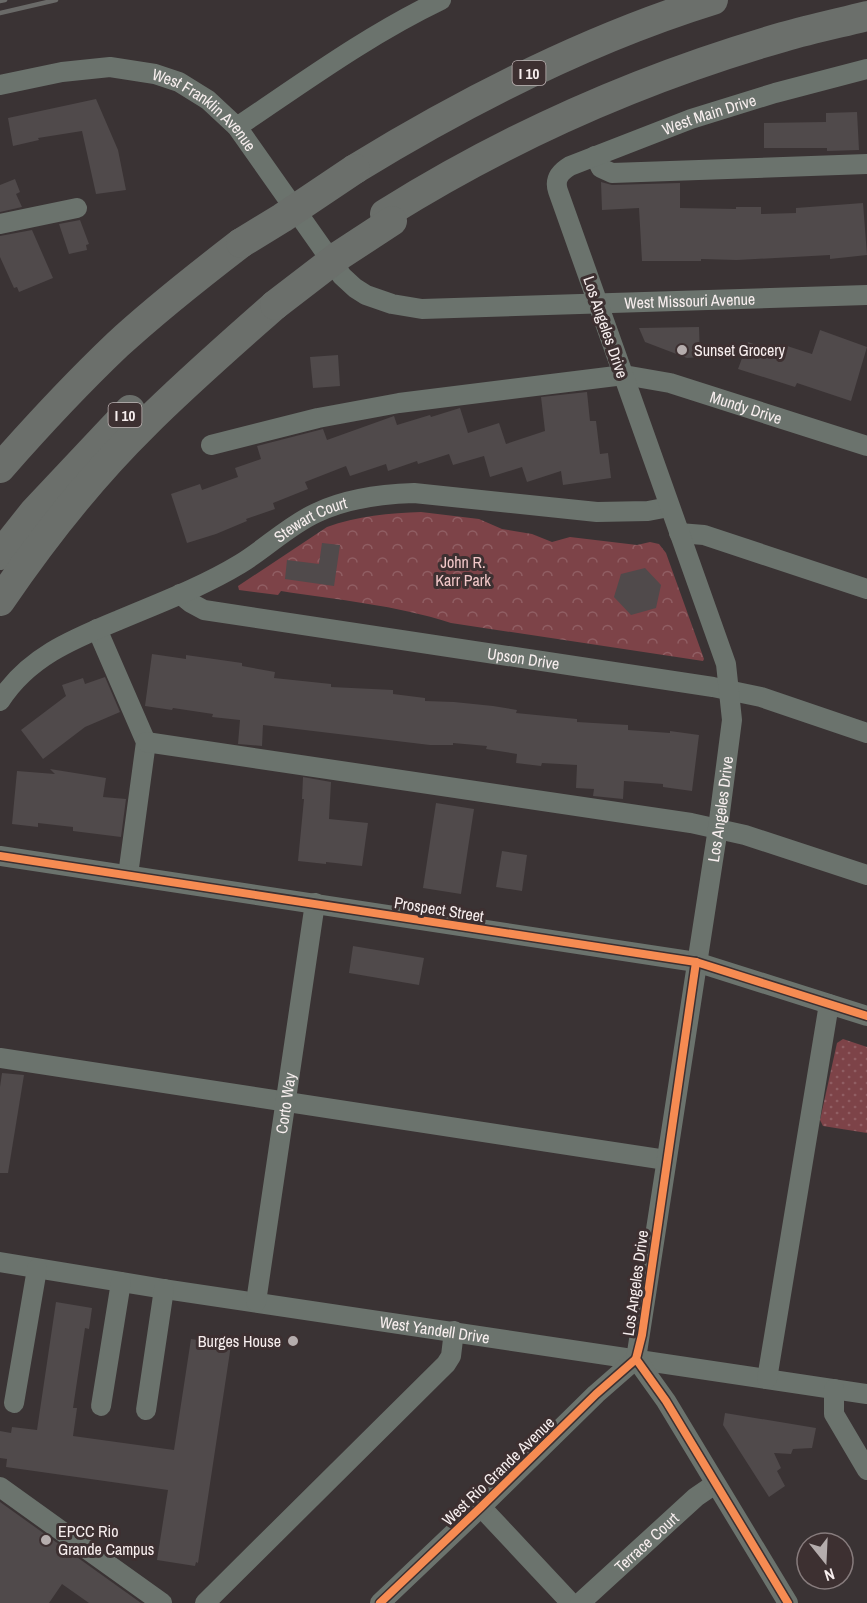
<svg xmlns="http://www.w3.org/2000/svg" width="867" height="1603" font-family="'Archivo Narrow',sans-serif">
  <defs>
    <pattern id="grass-dots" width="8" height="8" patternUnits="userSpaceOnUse" patternTransform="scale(1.5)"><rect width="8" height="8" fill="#7d4348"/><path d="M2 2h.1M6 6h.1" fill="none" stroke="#905e63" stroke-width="1.8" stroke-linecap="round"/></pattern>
    <pattern id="park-crowns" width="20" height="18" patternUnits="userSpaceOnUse" patternTransform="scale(1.5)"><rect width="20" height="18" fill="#7d4348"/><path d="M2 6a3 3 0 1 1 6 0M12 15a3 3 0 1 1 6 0" fill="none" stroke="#905e63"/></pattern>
  </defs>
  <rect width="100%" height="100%" fill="#3a3334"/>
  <path fill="url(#grass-dots)" d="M843 1039 867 1047V1133L823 1126 820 1120 837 1043Z"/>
  <path fill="url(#park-crowns)" d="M421 512 479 519 502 529 532 534 552 542 570 537 637 545 650 542 659 544 666 553 704 659 703 661 451 623C396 605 338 600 281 591L278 595 239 590 238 586 327 527C356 516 391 513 421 512Z"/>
  <g fill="#504a4b">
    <path d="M96 99 118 150 126 190 96 194 82 131 38 138 39 140 13 146 8 118Z"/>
    <path d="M857 112 859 150 827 151V148H764V123L826 122V113Z"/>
    <path d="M15 179 20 192 16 194 22 207 0 212V185Z"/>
    <path d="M601 182 612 185 680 183V208L736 209V207H761V214L796 213V208L863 203 867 255 830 259V255L737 260 701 259V261H642L639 208 602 210Z"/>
    <path d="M80 220 89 244 86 245 87 250 69 254 59 224Z"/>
    <path d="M32 230 53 278 19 292 17 287 14 288 0 257V236Z"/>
    <path d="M699 327 700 357 687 358 645 342 639 328Z"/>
    <path d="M820 330 867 347 851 401 797 383 795 387 738 369 748 342 781 354 784 345 812 354Z"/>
    <path d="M338 355 340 386 313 388 310 357Z"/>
    <path d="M587 392 590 421H596L600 454 608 453 611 478 563 485 561 471 527 482 522 467 490 477 484 456 453 465 449 454 418 464 417 461 388 471 386 464 350 476 346 466 305 482 308 489 273 503 275 509 246 519 247 521 216 534 187 543 171 494 200 484 202 490 238 477 235 468 261 459 257 446 323 429 327 440 394 416 397 425 430 415 431 417 460 408 468 433 499 423 506 444 545 431 541 397Z"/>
    <path d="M322 543 340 545 334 586 285 579 287 560 319 564Z"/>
    <path d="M645 568 661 585 656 608 631 615 614 597 621 574Z"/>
    <path d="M152 654 186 659V655L242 663V666L275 672 274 678 331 684V687L393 690V694L425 698V701L454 702 493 706 517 710 516 713 577 719V722L628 725V730L670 733V731L699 735 692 791 663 787V784L624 781 623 799 593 796 594 789 576 788 577 765 542 763 541 766 516 763 517 754 486 749 487 746 453 743V745H430L263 725 262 746 238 744 240 720 212 717 213 714 173 708 172 710 145 706Z"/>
    <path d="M105 677 120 712 85 727 43 759 21 730 66 696 62 685 83 678 85 684Z"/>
    <path d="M50 769 106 778 103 797 126 799 121 837 73 831V827L38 823V827L12 824 17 771 55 774Z"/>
    <path d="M303 777 331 782 329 819 368 823 362 866 326 862V864L298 861 304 799H302Z"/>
    <path d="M436 803 474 809 461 894 423 888Z"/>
    <path d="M502 851 527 855 522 891 496 887Z"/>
    <path d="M353 946 424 958 419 985 349 973Z"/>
    <path d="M2 1073 24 1075 8 1173H0V1087Z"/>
    <path d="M56 1302 92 1308 89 1329 85 1328 73 1408H77L73 1436 174 1450 191 1339 231 1345 198 1563 196 1562 195 1566 157 1560 168 1490 6 1467 7 1459 0 1458V1431L11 1433 12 1427 37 1430Z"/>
    <path d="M725 1413 816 1428 812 1448 793 1449 791 1454 774 1453 781 1468 777 1471 785 1486 769 1497 723 1425Z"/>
    <path d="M0 1502 141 1603H89L62 1584 49 1603H0Z"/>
  </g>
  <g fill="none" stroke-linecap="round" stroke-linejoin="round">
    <g stroke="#6b736d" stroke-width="20">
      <path id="s1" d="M0 85 62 72 110 67 155 74 179 82 208 100 237 127 342 276 355 288 366 295 392 304 422 309 867 295"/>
      <path d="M237 127C304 82 368 35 441 0"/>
      <path d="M595 156 601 168 612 173 867 164"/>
      <path d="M0 224 77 208"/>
      <path id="s2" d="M211 445 318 418 399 403 624 375 670 383 867 446"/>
      <path d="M679 533 704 535 867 589"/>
      <path id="s3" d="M180 594 191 603 204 610 713 687 761 697 867 733"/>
      <path d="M97 629 146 742 128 875"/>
      <path id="s4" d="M0 701C28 657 73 639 119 620 159 603 202 587 240 564 265 549 288 526 316 513 345 499 381 494 414 493L597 512 648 511 669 507"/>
      <path d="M146 742 691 823 745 835 867 875"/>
      <path d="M0 856 696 962 867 1016"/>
      <path d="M0 1058 666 1160"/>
      <path id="s5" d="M0 1262 164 1289 867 1394"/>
      <path id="s6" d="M256 1302 315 903"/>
      <path d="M767 1379 829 1004"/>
      <path d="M834 1389V1414L867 1470"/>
      <path d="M14 1403 37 1269"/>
      <path d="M101 1406 121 1282"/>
      <path d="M146 1410 164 1289"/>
      <path d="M0 1487 162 1603"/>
      <path d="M481 1507 571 1603"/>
      <path d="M205 1603 446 1364 451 1356 454 1331"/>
      <path d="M380 1603 481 1507 596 1394 636 1359"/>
      <path id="s7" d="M580 1603 696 1497 715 1484"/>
      <path id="s8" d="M788 1603 666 1401 636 1359 718 828 732 720 726 664 558 191C554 179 560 172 570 166L691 119 775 93 867 69"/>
    </g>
    <g stroke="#6b6f6b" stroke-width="30">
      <path d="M355 169C468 100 587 39 713 0"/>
      <path d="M385 214C508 137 644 77 783 37 811 29 839 23 867 16"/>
      <path d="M0 468C37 426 76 384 117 345 156 309 198 276 241 243"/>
      <path d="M0 555 34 512 130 410"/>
      <path d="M0 601C43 538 90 478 144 425 186 383 231 344 275 305"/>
    </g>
    <g stroke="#6a6a68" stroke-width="4.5">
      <path d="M0 1 5 0"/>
      <path d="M0 13 56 0"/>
    </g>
    <g stroke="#6b6f6b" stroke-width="30">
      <path d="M241 243 282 218 355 169"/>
      <path d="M275 305 340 255 392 221"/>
    </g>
    <defs>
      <g id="cycleway">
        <path d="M0 856 696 962 867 1016"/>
        <path d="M696 962 642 1335 636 1359 666 1401 788 1603"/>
        <path d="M380 1603 481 1507 596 1394 636 1359"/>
      </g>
    </defs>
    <use href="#cycleway" stroke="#3d3031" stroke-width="11"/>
    <use href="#cycleway" stroke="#f68b52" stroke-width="8"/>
  </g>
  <g fill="#b5adad" stroke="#3d3031" stroke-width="2">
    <circle cx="682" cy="350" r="6"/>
    <circle cx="293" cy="1341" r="6"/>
    <circle cx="46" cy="1540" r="6"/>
  </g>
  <g text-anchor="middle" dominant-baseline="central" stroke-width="6" stroke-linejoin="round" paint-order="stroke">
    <g fill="#3d3031" stroke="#bfb5b5" stroke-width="1.5">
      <rect x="512.5" y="61" width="33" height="24" rx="4.5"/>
      <rect x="108.5" y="403" width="33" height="24" rx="4.5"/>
    </g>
    <g font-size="15" font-weight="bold" fill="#f7eeee">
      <text x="529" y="73">I 10</text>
      <text x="125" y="415">I 10</text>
    </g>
    <g font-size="16" fill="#f7eeee" stroke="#3d3031">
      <text stroke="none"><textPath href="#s1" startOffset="219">West Franklin Avenue</textPath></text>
      <text stroke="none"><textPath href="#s8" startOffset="1671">West Main Drive</textPath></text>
      <text stroke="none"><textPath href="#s1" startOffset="795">West Missouri Avenue</textPath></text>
      <text transform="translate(606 327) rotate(71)">Los Angeles Drive</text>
      <text stroke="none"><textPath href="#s2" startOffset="546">Mundy Drive</textPath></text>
      <text stroke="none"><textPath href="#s4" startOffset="364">Stewart Court</textPath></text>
      <text stroke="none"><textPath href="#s3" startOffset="352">Upson Drive</textPath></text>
      <text stroke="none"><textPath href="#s8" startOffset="844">Los Angeles Drive</textPath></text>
      <text transform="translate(439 909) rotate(9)">Prospect Street</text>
      <text stroke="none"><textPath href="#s6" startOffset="201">Corto Way</textPath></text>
      <text transform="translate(635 1283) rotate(-82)">Los Angeles Drive</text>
      <text stroke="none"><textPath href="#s5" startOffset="440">West Yandell Drive</textPath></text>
      <text transform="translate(498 1471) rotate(-44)">West Rio Grande Avenue</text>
      <text stroke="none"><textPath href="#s7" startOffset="90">Terrace Court</textPath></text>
    </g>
    <g font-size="16" fill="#f7eeee" stroke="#3d3031" text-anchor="start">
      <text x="694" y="350">Sunset Grocery</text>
      <text x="281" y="1341" text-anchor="end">Burges House</text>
      <text x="58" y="1531">EPCC Rio<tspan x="58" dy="18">Grande Campus</tspan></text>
    </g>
    <g font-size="16" fill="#f1c7c8" stroke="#3d3031">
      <text x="463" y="562">John R.<tspan x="463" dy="18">Karr Park</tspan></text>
    </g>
  </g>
  <g transform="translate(825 1561) rotate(162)"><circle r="28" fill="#3d3031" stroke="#877c7d" stroke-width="1.5"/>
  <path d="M0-4.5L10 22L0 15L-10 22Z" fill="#b5adad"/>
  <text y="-9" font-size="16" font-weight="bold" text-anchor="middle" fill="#f7eeee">N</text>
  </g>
</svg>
